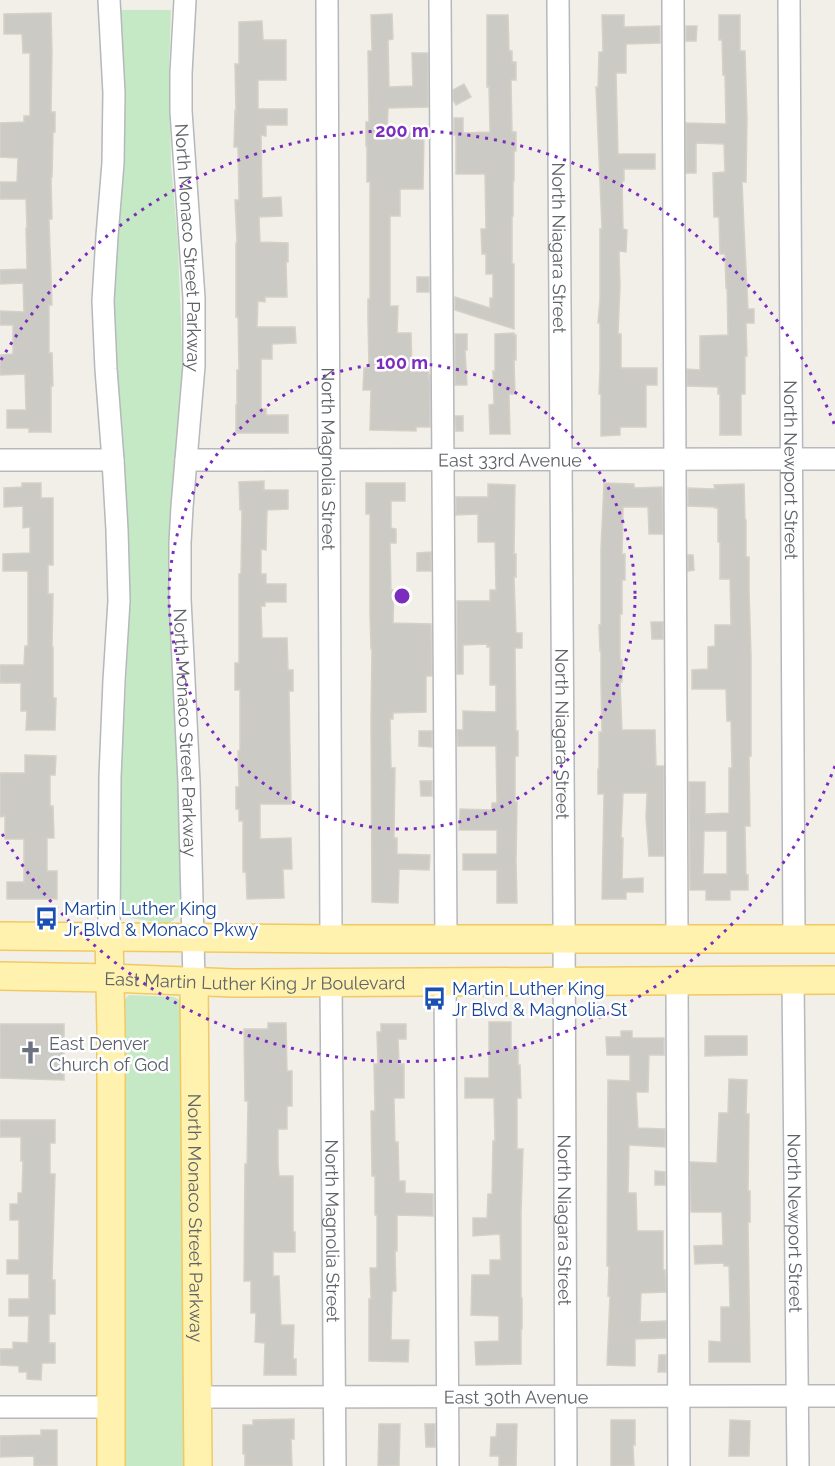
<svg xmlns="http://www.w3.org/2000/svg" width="835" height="1466" font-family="Raleway,sans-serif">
  <rect width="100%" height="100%" fill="#f1efe8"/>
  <g fill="#c5e8c5">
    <path d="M120 10H171L169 69 171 165 178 245 183 380 169 552 181 824V914L168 924 125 917 115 904 130 603 123 461 112 351 119 215Z"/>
    <path d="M129 995 174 997 183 1002 187 1466H121L122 1002Z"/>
  </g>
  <g fill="#cccac5" stroke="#d6d1c6" stroke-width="1.5" fill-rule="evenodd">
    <path d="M51 13 52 52 51 112H55V132H53L52 177H51L52 219H49L52 305H49V353H52L53 386H51V432H29V428H7V410H26L25 374 0 375V355L13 354V325H0V311L24 312 23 283 0 284V270L27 269 26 228H27L26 199H0V182H17L18 158 0 157V123L24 122V116H30V53H23L22 34H4V14Z"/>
    <path d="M392 14 393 39 388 40 389 87 413 86 412 53H428V107L388 108 387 133 424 132 423 189H400V216H390V306H398L397 333H411L412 369H429L428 379 430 374V427H416V431L370 430 371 390H363L364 368H369L368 321V299H370V182H367V146H366V122H369L368 51H372L371 15Z"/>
    <path d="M487 15H508L509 51H512V62H516V80H511L512 132H516V151H514V181H513V216H512V264H514V329L455 310V297L490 308V298H493V274H486V254H482L481 229H486L485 174H456V135H454V118H463V133L490 132 489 86 487 87Z"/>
    <path d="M602 15H624V27L660 26V43L626 44V73H616L618 154H655V169H624V181H622L623 229 627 230 626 252 619 251 620 286 618 334H621V368H657V385H646V427H620V435L601 436V394H599L600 370V323H598L600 299V229H602L596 87H598L599 52H603Z"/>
    <path d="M719 15H740V51H745L747 119 746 182H742L744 228 748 309H754V323H746L747 356H745V394H741V435H720V394H718V387L687 386V369L700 370V336L728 335 727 288H726L725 254H720L719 217H714L713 173 725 172 724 144 696 143V173H686V123L726 124 725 75H723L722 40H719Z"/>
    <path d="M262 21 263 40H286V80H258V109H287V125H266V136L261 135 262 198 281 197 282 216 259 217 260 242 288 243V262H286L287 297H265V302L258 301 257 327H295L296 343 272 344V359H261V409H266V415H288V433H236V405H237V370H239L238 317H236V243L237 242 235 200H239L238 147H234L235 111 236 112 235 64H239V22Z"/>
    <path d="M686 26H697L696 41H686Z"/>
    <path d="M464 84 471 97 456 105 453 100V90Z"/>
    <rect x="417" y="277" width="12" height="15"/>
    <path d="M514 333V335H516V360H514L515 394H509L510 434H490L489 405 494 404 493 371H495V334Z"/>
    <path d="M455 334H467V350H465L467 385H455Z"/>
    <path d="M455 416H463V431H456Z"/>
    <path d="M264 481V490H288V509L267 510 266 550 261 549V574H266V584H286V602H265V606H261L262 638H287L288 670H293V691H289L291 804H260V839L291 838 292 869H283L284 898 247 899 246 872H243V821H239V809H236V787H239L238 751 240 750V690H235V663H239V574H241L242 510H240L239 482Z"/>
    <path d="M22 483H41V498H53V565H48V594H53L52 647H53V698H56L55 730H26L27 711H21V683H0V665H24L25 646H28V571H3V554L30 553V527L23 528V506L4 507V488L22 487Z"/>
    <path d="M366 483H405V501H391V528L396 529V543H390L391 590H394L393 623 431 624 432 674 431 676H426V712L393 713V719H390L391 768H395L394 838H397V854L430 855 429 870 399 869 398 903 372 902 371 718 372 649H371L370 613V514H366Z"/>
    <path d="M604 483 634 484V488L662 487 663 534H649L648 507H623L622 554H625V580H622V614H620V660H622V682H620L622 730H655L656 766H664V856H649L646 818 647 793H623L621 838H623L622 879 643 878V892H626V899H602L604 794H598V769H599V732H602L601 682V651H600L599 625H601V548Z"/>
    <path d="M488 484 515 485 514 554H516V577H514L516 633H522V648H515L516 731H518V756H515V802H517L516 861 517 903H497V870H463V854H497V830H459L460 809 492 810V803H497L496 746H458L457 730H463V711L496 712V685H490V647H487V644L463 645V674H457V601H490V590H496L495 542H478V514L456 515V497H488Z"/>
    <path d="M744 484 745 519 746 520V557H749V590L751 656V756H749L750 826H745L746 875H748V890H730V900H706V890H690L689 782H705V814L729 813V768H732L731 721H727L726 689H692V670L708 669V647L715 646V625H731L730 579H720V542H718V508H715V507L688 506V488L715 489 714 485ZM704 831H727V874H703Z"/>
    <path d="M431 552V571H417V553Z"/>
    <path d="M688 555H693L694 570 688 571Z"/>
    <path d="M651 622H663V639H652Z"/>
    <path d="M419 731H432V747L419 746Z"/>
    <path d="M25 755 56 756 55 775H50V806H53L54 838H47V871H57V899H7V882H24V839H5V816L0 817V773H25Z"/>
    <path d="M420 781H432V796H421Z"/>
    <path d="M489 1022H511V1049H518V1065H520L521 1098H517V1149H523L521 1213V1298H522V1329H521V1364L476 1365 475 1342 499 1341V1316L471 1315 472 1275H490V1260H501L500 1234 473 1236V1218H487L488 1194H492L493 1141H495L494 1098H465V1078H489Z"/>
    <path d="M268 1023H286L287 1071H292V1106H287V1129H278V1164L279 1176H293V1232H295V1252H273V1276H279L281 1325H294L293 1359H296V1375H264L265 1343 255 1342 256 1313H251V1281H244L245 1164H247L248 1101H245L244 1029H268Z"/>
    <path d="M0 1024H64V1080L0 1078Z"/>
    <path d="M381 1024H406V1039H398L399 1064H404V1098H394L395 1142H398L399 1181H405V1193L433 1194V1216L397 1215V1251H395L396 1291H392L391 1340H409L408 1362 369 1361V1299H371L370 1268H377V1215H375V1176H372L371 1111H375L374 1064H378L377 1032H381Z"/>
    <path d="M621 1031H632V1038H664V1055H649L648 1092H636L638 1128 665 1129V1147L629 1145 628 1193H636L637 1231H663V1270H665L666 1292 641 1293 640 1322 666 1321V1338L635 1339V1366L607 1365 610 1296H608L609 1266H607L608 1080 630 1081V1055H607L606 1037H621Z"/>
    <path d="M705 1036H747V1055L705 1056Z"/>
    <path d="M729 1079 747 1080 746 1114H749L748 1191H750V1222H748L750 1362H709V1341L721 1342V1307H730L729 1266H724V1263L695 1264 694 1246 723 1245 722 1212H691L690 1162 717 1163 719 1113H728Z"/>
    <path d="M0 1120H55V1143H50V1174H55L52 1280H55V1314H49V1343H55V1363H42L41 1380 27 1379V1372H19V1366L0 1365V1349H13V1342L28 1343 29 1316H9V1299H29V1274H7V1260H19V1220H10V1204H18V1193H22L23 1161H21V1137H0Z"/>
    <path d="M655 1171 665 1172V1185H655Z"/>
    <path d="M659 1355H666V1372H658Z"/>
    <path d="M294 1419V1439H291L292 1466H245V1454H243V1425H253V1420Z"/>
    <path d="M611 1420H635V1445H633L634 1466H611Z"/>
    <path d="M730 1420 750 1421 749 1456H729Z"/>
    <path d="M379 1424H400L399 1466H378Z"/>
    <path d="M425 1424H435V1447H426Z"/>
    <path d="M497 1424H517L516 1466H499V1456H490L491 1437H496Z"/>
    <path d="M41 1430H57V1466H34V1456L0 1457V1436L41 1435Z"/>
  </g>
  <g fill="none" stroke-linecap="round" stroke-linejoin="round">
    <defs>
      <g id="minor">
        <path id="s1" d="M185 0 181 73V111L194 298V366L182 507 180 543V599L189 782 194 981"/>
        <path id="s2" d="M327 0 331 939"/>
        <path d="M440 0 446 939"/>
        <path id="s3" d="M558 0 564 920 566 1466"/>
        <path d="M673 0 677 938"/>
        <path id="s4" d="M789 0 794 939"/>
        <path d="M0 460H113"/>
        <path id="s5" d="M186 460 835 459"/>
        <path d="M109 937 110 777 114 681 119 601 117 530 113 460 106 369 103 301 107 236 113 163 114 93 109 0"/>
        <path d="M677 980 679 1466"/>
        <path id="s6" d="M793 980 798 1466"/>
        <path d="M445 981 448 1466"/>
        <path id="s7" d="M331 982 335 1466"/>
        <path id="s8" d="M198 1397 835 1396"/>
        <path d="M0 1407H111"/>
      </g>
      <g id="major">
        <path d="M0 936 331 939H835"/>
        <path d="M109 937 111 1029V1466"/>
        <path id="s9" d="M0 976 110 978 233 983 835 980"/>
        <path id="s10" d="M194 981 198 1466"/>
      </g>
    </defs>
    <use href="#minor" stroke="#b5b8bc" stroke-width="24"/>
    <use href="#major" stroke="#f2c960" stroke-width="30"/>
    <use href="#minor" stroke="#fff" stroke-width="21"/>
    <use href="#major" stroke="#fff2af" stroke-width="27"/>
  </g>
  <g fill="none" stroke="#7b2cbf" stroke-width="3" stroke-dasharray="3 6">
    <circle cx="402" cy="596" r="233"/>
    <path d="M835 766A465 465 0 0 1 1 832M1 360A465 465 0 0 1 835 426"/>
  </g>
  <defs>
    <symbol id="bus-bare" viewBox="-9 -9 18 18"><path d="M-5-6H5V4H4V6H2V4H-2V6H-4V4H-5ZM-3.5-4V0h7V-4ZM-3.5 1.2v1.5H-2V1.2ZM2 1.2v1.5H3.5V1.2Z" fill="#1a4fb4" stroke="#fff" stroke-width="2.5" paint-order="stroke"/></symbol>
    <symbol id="church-bare" viewBox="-9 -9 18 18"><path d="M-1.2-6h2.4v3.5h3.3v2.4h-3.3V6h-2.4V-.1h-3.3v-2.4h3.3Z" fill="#6b7280" stroke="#fff" stroke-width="2.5" paint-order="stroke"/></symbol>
  </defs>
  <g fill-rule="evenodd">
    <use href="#bus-bare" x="30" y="902" width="33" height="33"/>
    <use href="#bus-bare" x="418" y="982" width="33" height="33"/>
    <use href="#church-bare" x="14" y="1036" width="33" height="33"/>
  </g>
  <g text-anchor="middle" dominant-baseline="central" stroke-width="5" stroke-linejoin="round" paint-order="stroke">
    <g font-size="18" fill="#5f6368" stroke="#fff">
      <text stroke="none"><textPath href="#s1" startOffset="248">North Monaco Street Parkway</textPath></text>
      <text stroke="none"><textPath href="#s3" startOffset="248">North Niagara Street</textPath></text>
      <text stroke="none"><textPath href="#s2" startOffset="459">North Magnolia Street</textPath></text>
      <text stroke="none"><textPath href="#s5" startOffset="324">East 33rd Avenue</textPath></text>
      <text stroke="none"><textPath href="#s4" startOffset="470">North Newport Street</textPath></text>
      <text stroke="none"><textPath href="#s1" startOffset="734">North Monaco Street Parkway</textPath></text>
      <text stroke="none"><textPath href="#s3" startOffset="734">North Niagara Street</textPath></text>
      <text stroke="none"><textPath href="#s9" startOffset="255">East Martin Luther King Jr Boulevard</textPath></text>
      <text stroke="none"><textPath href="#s10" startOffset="237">North Monaco Street Parkway</textPath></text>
      <text stroke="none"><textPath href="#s3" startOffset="1220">North Niagara Street</textPath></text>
      <text stroke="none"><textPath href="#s6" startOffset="243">North Newport Street</textPath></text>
      <text stroke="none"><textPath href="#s7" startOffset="249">North Magnolia Street</textPath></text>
      <text stroke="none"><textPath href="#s8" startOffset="318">East 30th Avenue</textPath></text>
    </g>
    <g font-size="18" fill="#164399" stroke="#fff" text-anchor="start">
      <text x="64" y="908">Martin Luther King<tspan x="64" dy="21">Jr Blvd &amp; Monaco Pkwy</tspan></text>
      <text x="452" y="988">Martin Luther King<tspan x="452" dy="21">Jr Blvd &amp; Magnolia St</tspan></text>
    </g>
    <g font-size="18" fill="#5b616d" stroke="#fff" text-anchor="start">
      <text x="49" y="1043">East Denver<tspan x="49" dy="21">Church of God</tspan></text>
    </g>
  </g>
  <circle cx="402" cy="596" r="9" fill="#7b2cbf" stroke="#fff" stroke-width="3"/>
  <g font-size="18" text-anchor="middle" font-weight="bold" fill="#7b2cbf" stroke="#fff" stroke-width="5" stroke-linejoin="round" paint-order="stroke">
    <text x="402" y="137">200 m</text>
    <text x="402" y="369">100 m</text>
  </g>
</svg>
